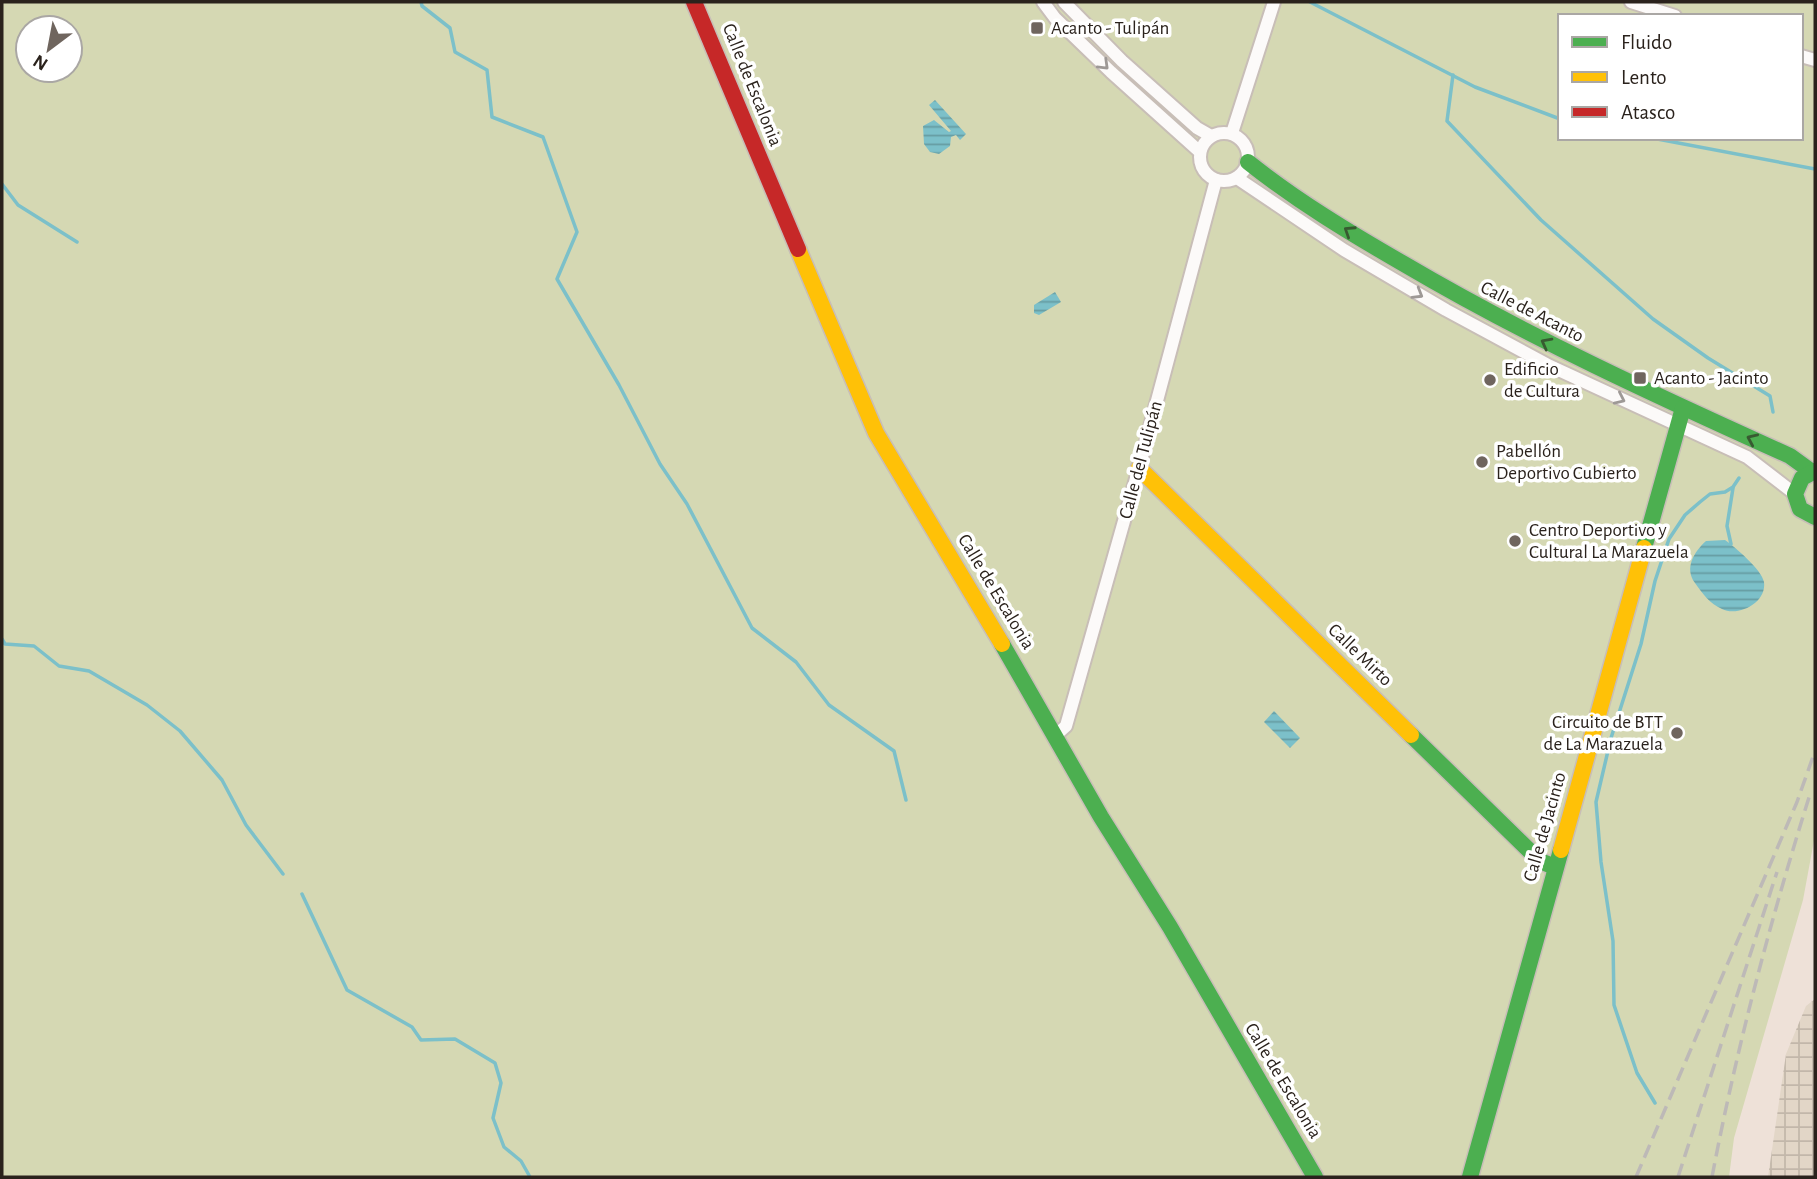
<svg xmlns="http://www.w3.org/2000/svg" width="1817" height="1179" font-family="'Alegreya Sans',sans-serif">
  <defs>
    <pattern id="industrial-grid" width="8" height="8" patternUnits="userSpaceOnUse" patternTransform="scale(1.75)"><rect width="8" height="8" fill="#e2d6c7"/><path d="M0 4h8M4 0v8" fill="none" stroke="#c2b7aa"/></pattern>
    <pattern id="water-rules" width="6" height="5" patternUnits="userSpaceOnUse" patternTransform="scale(1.75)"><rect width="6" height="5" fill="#7cc0c9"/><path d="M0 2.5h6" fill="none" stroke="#669ca2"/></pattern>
  </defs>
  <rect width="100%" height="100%" fill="#eee1d8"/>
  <path fill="url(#industrial-grid)" d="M1815 999V1177H1768L1786 1054 1806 1006Z"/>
  <path fill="#d5d8b3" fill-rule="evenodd" d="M2 2H1815V835L1803 900 1734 1138 1729 1177H2ZM1560 16H1801V138H1560ZM28 28H70V70H28Z"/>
  <g fill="url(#water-rules)">
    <path d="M935 100 966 134 960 140 956 135 951 137 950 146 939 154 930 152 924 144 923 126 934 120 949 132 951 131 929 105Z"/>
    <path d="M1055 292 1061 302 1039 315 1034 313V305Z"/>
    <path d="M1725 540C1735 547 1762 570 1764 582 1767 603 1738 617 1722 609 1710 604 1702 593 1695 583 1684 568 1694 552 1706 541Z"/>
    <path d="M1274 711 1300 738 1290 748 1264 722Z"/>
  </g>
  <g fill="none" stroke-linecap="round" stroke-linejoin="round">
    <g stroke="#7cc0c9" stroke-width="3.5">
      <path d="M421 2 422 6 450 28 455 52 487 70 492 117 543 137 577 232 557 279 619 385 660 464 687 504 752 628 796 662 829 705 894 751 906 800"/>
      <path d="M1310 2 1475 87 1560 119"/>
      <path d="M1453 75 1447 121 1541 220 1653 319 1708 358 1770 396 1773 412"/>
      <path d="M1652 138 1815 169"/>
      <path d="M2 184 18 205 77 242"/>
      <path d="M1731 544 1727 526 1733 488"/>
      <path d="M2 639 5 644 34 646 59 666 89 671 147 705 180 731 222 780 246 825 283 874"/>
      <path d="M302 894 347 990 412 1027 421 1040 455 1039 495 1063 501 1083 493 1118 504 1147 521 1161 530 1177"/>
      <path d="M1655 1103 1637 1073 1614 1005 1613 941 1601 862 1596 802 1611 738 1641 644 1655 581 1669 539 1685 515 1700 502 1710 494 1725 492 1733 487 1739 478"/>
    </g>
    <defs>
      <g id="street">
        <path d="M1043 2 1055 18 1111 72 1200 152"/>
        <path d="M1064 2 1122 61 1197 128 1211 136"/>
        <path d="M1631 2 1675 16"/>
        <path d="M1801 56 1815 60"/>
        <circle cx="1224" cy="157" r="24"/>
        <path d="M1232 133 1274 2"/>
        <path d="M1237 178 1344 250 1446 310 1550 366 1747 457 1795 494"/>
        <path d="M1056 735 1066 726 1139 468 1216 180"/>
      </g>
      <g id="fast">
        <path d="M1248 162C1297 201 1350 233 1404 264 1528 337 1659 397 1790 456L1812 472"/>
        <path d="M1815 471 1802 478 1795 494 1800 509 1815 517"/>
        <path d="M1644 548 1683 408"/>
        <path d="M1002 644 1101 817 1170 927 1315 1177"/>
        <path d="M1411 735 1540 861 1555 867"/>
        <path d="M1470 1177 1561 850"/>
      </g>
      <g id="slow">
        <path d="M798 249 876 433 1002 644"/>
        <path d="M1139 468 1411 735"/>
        <path d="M1561 850 1644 548"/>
      </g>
      <path id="jam" d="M694 2 798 249"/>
    </defs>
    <use href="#street" stroke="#c8beb7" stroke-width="16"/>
    <use href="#fast" stroke="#c8beb7" stroke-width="19"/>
    <use href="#slow" stroke="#c8beb7" stroke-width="19"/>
    <use href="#jam" stroke="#c8beb7" stroke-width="19"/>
    <use href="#street" stroke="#fcfaf9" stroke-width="12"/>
    <use href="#fast" stroke="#4caf50" stroke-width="16"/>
    <use href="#slow" stroke="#ffc107" stroke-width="16"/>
    <use href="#jam" stroke="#c62828" stroke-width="16"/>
    <g stroke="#bdb9b7" stroke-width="3.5" stroke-dasharray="14 7" stroke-linecap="butt">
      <path d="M1636 1177 1797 802 1815 751"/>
      <path d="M1678 1177 1777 872"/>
      <path d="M1712 1177C1737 1046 1771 918 1811 791"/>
    </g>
  </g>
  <defs><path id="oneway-chevron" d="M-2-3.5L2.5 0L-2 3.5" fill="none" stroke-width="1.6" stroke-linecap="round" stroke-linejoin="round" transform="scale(1.75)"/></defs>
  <g stroke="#9e9996">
    <use href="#oneway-chevron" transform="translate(1104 65) rotate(44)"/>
    <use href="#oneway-chevron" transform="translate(1418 294) rotate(31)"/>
    <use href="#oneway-chevron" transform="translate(1620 399) rotate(25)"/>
  </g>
  <g stroke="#385a31">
    <use href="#oneway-chevron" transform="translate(1349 231) rotate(-147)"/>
    <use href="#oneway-chevron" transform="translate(1546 343) rotate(-152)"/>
    <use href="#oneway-chevron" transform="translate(1752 439) rotate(-156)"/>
  </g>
  <g fill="#6f655e" stroke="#fff" stroke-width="2.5">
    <rect x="1030" y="21" width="14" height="14" rx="3.5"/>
    <rect x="1633" y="371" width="14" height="14" rx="3.5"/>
    <circle cx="1490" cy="380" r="7"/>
    <circle cx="1482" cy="462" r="7"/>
    <circle cx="1515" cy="541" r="7"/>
    <circle cx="1677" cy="733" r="7"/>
  </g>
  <g text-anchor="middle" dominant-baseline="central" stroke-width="7" stroke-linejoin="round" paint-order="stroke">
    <g font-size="19" fill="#2a221c" stroke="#fff" text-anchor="start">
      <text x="1051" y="28">Acanto - Tulipán</text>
      <text x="1504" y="369">Edificio<tspan x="1504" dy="22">de Cultura</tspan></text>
      <text x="1654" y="378">Acanto - Jacinto</text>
      <text x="1496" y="451">Pabellón<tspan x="1496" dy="22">Deportivo Cubierto</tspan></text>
      <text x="1529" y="530">Centro Deportivo y<tspan x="1529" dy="22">Cultural La Marazuela</tspan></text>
      <text x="1663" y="722" text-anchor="end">Circuito de BTT<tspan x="1663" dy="22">de La Marazuela</tspan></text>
    </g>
    <g font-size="19" fill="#2a221c" stroke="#fff">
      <text transform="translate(752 85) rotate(68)">Calle de Escalonia</text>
      <text transform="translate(1532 312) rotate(27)">Calle de Acanto</text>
      <text transform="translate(1141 460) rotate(-75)">Calle del Tulipán</text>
      <text transform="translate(996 592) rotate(59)">Calle de Escalonia</text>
      <text transform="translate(1360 655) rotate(44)">Calle Mirto</text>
      <text transform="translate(1545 827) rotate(-74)">Calle de Jacinto</text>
      <text transform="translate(1283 1081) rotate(59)">Calle de Escalonia</text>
    </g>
  </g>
  <rect width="1817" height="1179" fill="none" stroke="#2a221c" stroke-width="7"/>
  <rect x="1558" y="14" width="245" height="126" fill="#ffffff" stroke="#aaa7a4" stroke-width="2"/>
  <rect x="1572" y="37" width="35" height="10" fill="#4caf50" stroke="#aaa7a4" stroke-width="2"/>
  <text x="1621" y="49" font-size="21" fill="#2a221c">Fluido</text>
  <rect x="1572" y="72" width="35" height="10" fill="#ffc107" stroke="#aaa7a4" stroke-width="2"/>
  <text x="1621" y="84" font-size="21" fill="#2a221c">Lento</text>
  <rect x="1572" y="107" width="35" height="10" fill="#c62828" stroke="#aaa7a4" stroke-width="2"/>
  <text x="1621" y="119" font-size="21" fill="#2a221c">Atasco</text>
  <g transform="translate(49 49) rotate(212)"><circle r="33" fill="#ffffff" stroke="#aaa7a4" stroke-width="2"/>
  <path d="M0-5L12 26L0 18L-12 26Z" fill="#6f655e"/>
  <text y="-10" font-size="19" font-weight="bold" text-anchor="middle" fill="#2a221c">N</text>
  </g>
</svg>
